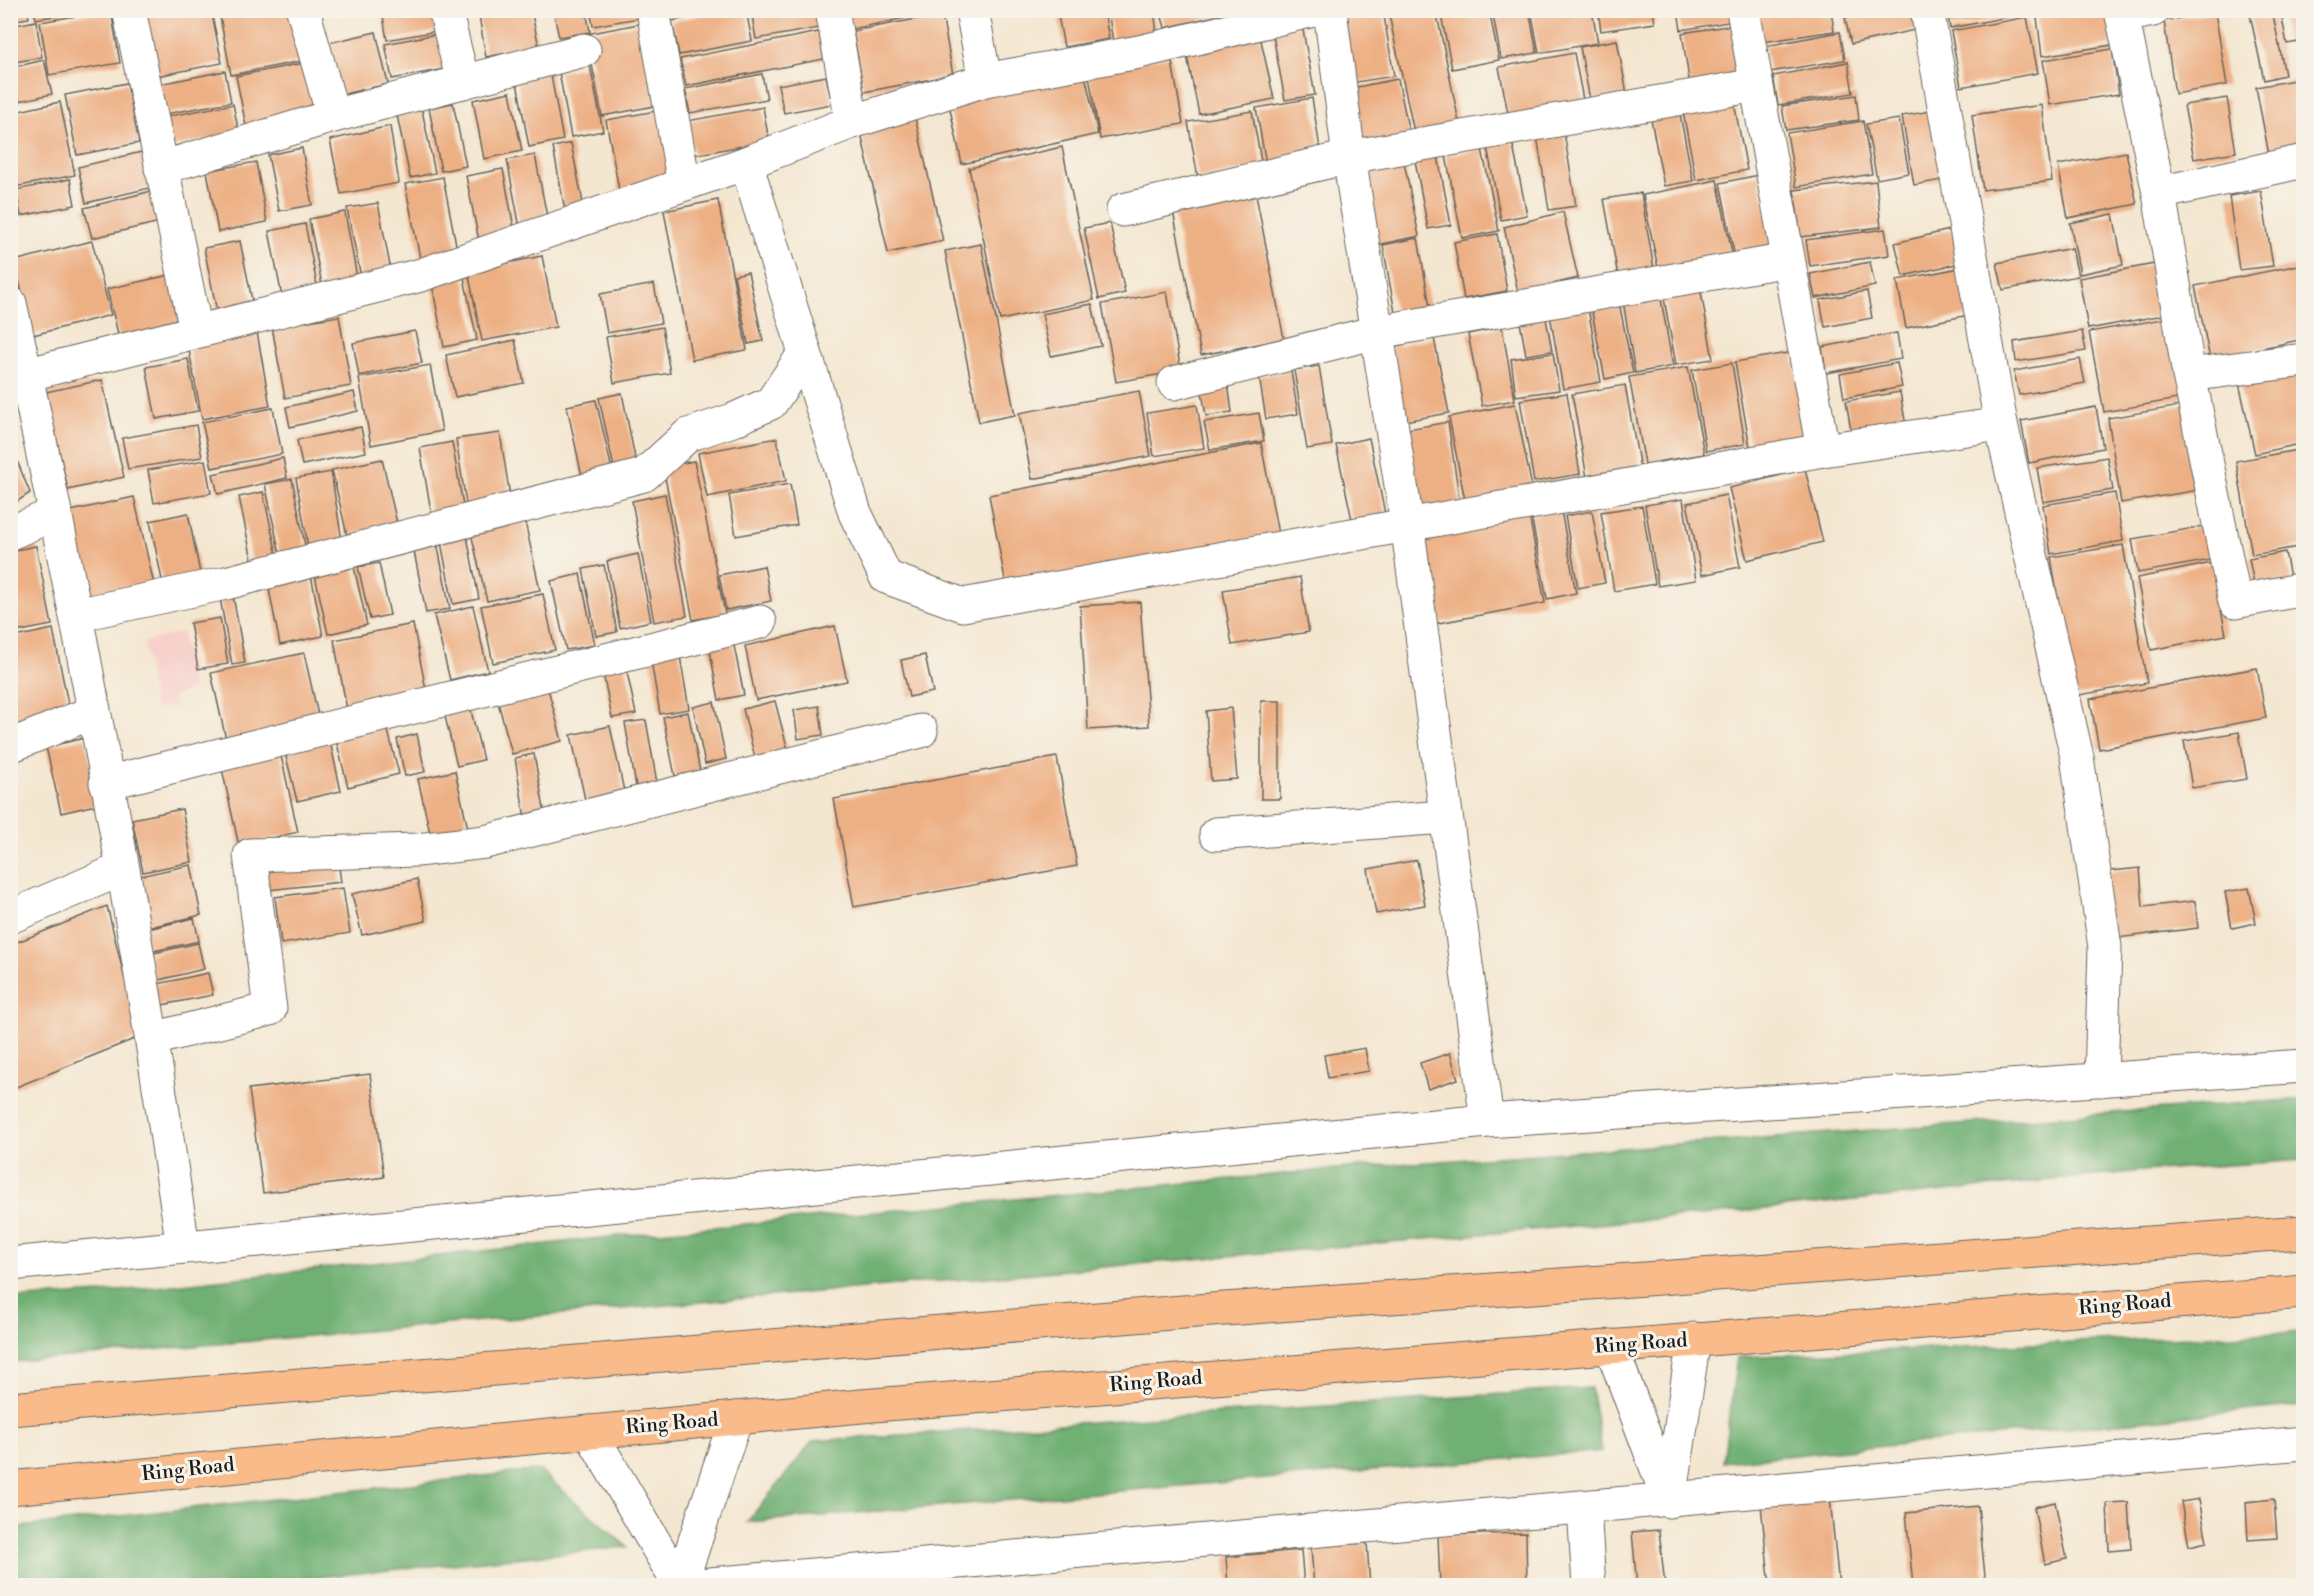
<svg xmlns="http://www.w3.org/2000/svg" width="2314" height="1596" font-family="'Libre Bodoni',serif">
  <rect width="100%" height="100%" fill="#f7f3e8"/>
  <filter id="ink" filterUnits="userSpaceOnUse"><feTurbulence type="fractalNoise" baseFrequency=".0167" numOctaves="2"/><feDisplacementMap in="SourceGraphic" scale="12" xChannelSelector="R" yChannelSelector="G"/><feConvolveMatrix kernelMatrix="1 2 1 2 8 2 1 2 1" color-interpolation-filters="sRGB"/></filter>
  <filter id="wash" filterUnits="userSpaceOnUse"><feTurbulence type="fractalNoise" baseFrequency=".008" numOctaves="4" result="noise"/><feDisplacementMap in="SourceGraphic" scale="24" xChannelSelector="R" yChannelSelector="G"/><feGaussianBlur stdDeviation="1.35" result="paint"/><feColorMatrix in="noise" values="0 0 0 0 0 0 0 0 0 0 0 0 0 0 0 0 0 1.4 0 .05"/><feComposite in="paint" operator="in"/></filter>
  <g filter="url(#wash)">
    <rect width="100%" height="100%" fill="#f4e7d1"/>
    <path fill="#f7d0cb" d="M182 632 193 690 173 696 175 707 154 709 144 642Z"/>
    <g fill="#6fb073" stroke="#466648" stroke-width="1.5">
      <path d="M2303 1099V1160L2142 1171 1747 1211 11 1362V1299L101 1293 628 1235 1359 1167Z"/>
      <path d="M2303 1332V1405L1723 1462 1737 1357Z"/>
      <path d="M1591 1388 1602 1451 747 1522 813 1441Z"/>
      <path d="M539 1470 627 1547 234 1585H11V1528Z"/>
    </g>
    <g id="blocks">
      <g fill="#edb085">
        <path d="M10 10H27L29 18 10 21Z"/>
        <path d="M34 10H78V12L36 19Z"/>
        <path d="M111 10 120 63 49 75 40 22Z"/>
        <path d="M134 10H211L222 63 147 78Z"/>
        <path d="M293 10 302 61 231 75 219 11Z"/>
        <path d="M382 10H434L438 31 387 40Z"/>
        <path d="M478 10H531L539 47 486 57Z"/>
        <path d="M553 10H586L590 32 559 37Z"/>
        <path d="M590 10H637L639 18 593 26Z"/>
        <path d="M668 10H695L696 12 669 17Z"/>
        <path d="M728 10H746L752 41 679 55 672 21Z"/>
        <path d="M751 10H822L825 27 756 39Z"/>
        <path d="M848 10H910L911 17 852 29Z"/>
        <path d="M1057 10H1104L1109 39 1064 47Z"/>
        <path d="M1108 10H1154L1158 42 1114 49Z"/>
        <path d="M1160 10H1236V11L1165 28Z"/>
        <path d="M1371 10H1383L1394 76 1350 83 1338 16Z"/>
        <path d="M1388 10H1436L1460 127 1415 137Z"/>
        <path d="M1440 10H1489L1499 60 1452 69Z"/>
        <path d="M1492 10H1529L1537 53 1501 59Z"/>
        <path d="M1531 10H1592L1598 43 1539 53Z"/>
        <path d="M1598 10H1653L1655 23 1601 31Z"/>
        <path d="M1678 10H1732L1734 21 1681 30Z"/>
        <path d="M1758 10H1831L1834 31 1763 42Z"/>
        <path d="M1877 10H1915L1919 29 1851 44 1845 18Z"/>
        <path d="M1947 10H2029V13L1950 28Z"/>
        <path d="M2036 10H2107L2112 45 2042 56Z"/>
        <path d="M2249 10H2272L2285 75 2264 80Z"/>
        <path d="M2295 10H2304V41L2287 44 2281 13Z"/>
        <path d="M2215 12 2227 85 2175 94 2164 21Z"/>
        <path d="M942 14 953 75 864 92 853 31Z"/>
        <path d="M2027 17 2038 73 1961 87 1951 31Z"/>
        <path d="M36 21 42 57 10 63V26Z"/>
        <path d="M644 23 660 105 602 116 586 34Z"/>
        <path d="M1302 25 1315 95 1285 100 1272 30Z"/>
        <path d="M1733 25 1741 78 1690 86 1682 33Z"/>
        <path d="M376 32 388 84 335 96 324 44Z"/>
        <path d="M819 32 824 59 686 86 680 59Z"/>
        <path d="M1840 32 1845 60 1770 72 1765 46Z"/>
        <path d="M437 34 444 69 392 79 385 44Z"/>
        <path d="M1260 36 1274 99 1199 114 1186 51Z"/>
        <path d="M1617 40 1627 94 1590 100 1580 47Z"/>
        <path d="M2112 49 2119 94 2050 105 2043 60Z"/>
        <path d="M2304 51V79H2302L2297 52Z"/>
        <path d="M1574 53 1585 110 1510 124 1499 67Z"/>
        <path d="M1171 56 1183 124 1100 139 1088 71Z"/>
        <path d="M44 60 52 94 10 103V68Z"/>
        <path d="M309 62 319 116 247 131 236 76Z"/>
        <path d="M1848 62 1853 93 1778 105 1773 76Z"/>
        <path d="M590 66 603 131 571 137 559 72Z"/>
        <path d="M550 70 563 140 529 147 516 77Z"/>
        <path d="M1084 70 1098 134 962 164 948 100Z"/>
        <path d="M225 71 231 102 160 115 154 85Z"/>
        <path d="M762 74 767 99 690 113 685 89Z"/>
        <path d="M826 76 832 104 784 113 778 85Z"/>
        <path d="M1398 79 1410 137 1358 147 1347 89Z"/>
        <path d="M2294 80 2304 132V148L2269 155 2256 87Z"/>
        <path d="M127 83 139 143 77 155 65 95Z"/>
        <path d="M510 92 522 151 484 159 473 100Z"/>
        <path d="M1732 92 1747 170 1696 180 1681 102Z"/>
        <path d="M1856 95 1859 120 1786 130 1782 106Z"/>
        <path d="M1312 98 1321 155 1266 164 1256 108Z"/>
        <path d="M2227 98 2236 152 2194 159 2184 105Z"/>
        <path d="M60 102 75 175 10 188V113Z"/>
        <path d="M453 103 466 166 441 171 429 108Z"/>
        <path d="M233 104 239 133 170 147 164 117Z"/>
        <path d="M1678 104 1693 181 1664 186 1649 109Z"/>
        <path d="M2042 105 2052 181 1983 190 1972 115Z"/>
        <path d="M763 107 769 141 694 155 687 121Z"/>
        <path d="M422 110 435 173 410 178 397 115Z"/>
        <path d="M661 110 675 179 619 190 606 120Z"/>
        <path d="M1936 110 1948 179 1914 185 1902 116Z"/>
        <path d="M1252 111 1262 167 1198 178 1188 122Z"/>
        <path d="M915 117 943 241 888 253 860 129Z"/>
        <path d="M1899 119 1909 173 1877 179 1866 124Z"/>
        <path d="M1863 121 1872 174 1796 187 1787 133Z"/>
        <path d="M390 126 399 183 341 194 330 140Z"/>
        <path d="M1564 132 1576 206 1549 210 1537 136Z"/>
        <path d="M1511 136 1527 215 1501 220 1486 141Z"/>
        <path d="M571 143 585 213 566 216 553 147Z"/>
        <path d="M1062 147 1094 300 1000 320 969 168Z"/>
        <path d="M302 148 312 205 279 211 268 155Z"/>
        <path d="M1482 149 1499 231 1462 238 1446 156Z"/>
        <path d="M146 151 154 187 86 203 78 167Z"/>
        <path d="M1437 151 1451 225 1428 229 1414 155Z"/>
        <path d="M2126 152 2137 204 2068 218 2058 165Z"/>
        <path d="M535 155 548 222 520 228 507 160Z"/>
        <path d="M1403 157 1419 236 1376 245 1360 165Z"/>
        <path d="M256 162 267 222 218 232 207 171Z"/>
        <path d="M503 169 516 239 480 246 466 176Z"/>
        <path d="M1759 175 1773 249 1735 257 1720 183Z"/>
        <path d="M443 177 457 250 420 258 405 184Z"/>
        <path d="M70 179 75 205 21 216 16 190Z"/>
        <path d="M1717 180 1734 262 1660 278 1643 195Z"/>
        <path d="M1876 181 1881 227 1801 237 1794 190Z"/>
        <path d="M1255 190 1284 339 1201 355 1172 206Z"/>
        <path d="M152 191 160 222 92 238 84 208Z"/>
        <path d="M2261 191 2273 266 2239 270 2229 196Z"/>
        <path d="M1641 193 1654 269 1618 276 1604 199Z"/>
        <path d="M718 200 747 350 692 360 664 211Z"/>
        <path d="M378 203 391 271 361 277 347 208Z"/>
        <path d="M345 212 358 283 323 290 309 219Z"/>
        <path d="M1563 212 1578 278 1518 292 1504 227Z"/>
        <path d="M2113 214 2123 265 2080 274 2070 223Z"/>
        <path d="M1110 223 1125 293 1099 299 1084 228Z"/>
        <path d="M305 224 318 290 282 297 269 231Z"/>
        <path d="M1958 228 1965 262 1903 276 1895 243Z"/>
        <path d="M1885 229 1889 255 1810 266 1806 240Z"/>
        <path d="M1497 234 1507 291 1464 299 1454 242Z"/>
        <path d="M1418 238 1430 307 1395 313 1383 245Z"/>
        <path d="M92 241 111 315 33 335 14 261Z"/>
        <path d="M240 241 253 305 217 312 204 248Z"/>
        <path d="M981 244 1015 415 979 422 945 251Z"/>
        <path d="M2072 248 2078 276 2003 290 1997 263Z"/>
        <path d="M542 256 556 327 482 341 468 271Z"/>
        <path d="M1870 262 1875 286 1815 298 1810 274Z"/>
        <path d="M2160 263 2169 314 2088 329 2079 278Z"/>
        <path d="M2299 265 2304 286V339L2210 359 2195 286Z"/>
        <path d="M1960 268 1969 315 1906 328 1897 280Z"/>
        <path d="M748 272 763 341 748 344 734 275Z"/>
        <path d="M174 274 186 327 120 342 107 289Z"/>
        <path d="M464 278 477 340 444 347 432 284Z"/>
        <path d="M1699 281 1713 359 1676 365 1662 287Z"/>
        <path d="M654 284 661 323 607 333 600 294Z"/>
        <path d="M1659 288 1673 366 1635 373 1622 295Z"/>
        <path d="M1867 291 1872 318 1825 327 1820 300Z"/>
        <path d="M1167 292 1181 371 1116 382 1102 304Z"/>
        <path d="M1618 297 1633 373 1605 379 1590 302Z"/>
        <path d="M1587 302 1601 382 1563 389 1549 309Z"/>
        <path d="M1092 304 1101 346 1051 356 1042 314Z"/>
        <path d="M1545 313 1552 351 1526 355 1519 317Z"/>
        <path d="M339 316 351 386 285 398 272 327Z"/>
        <path d="M2168 318 2183 398 2104 412 2089 332Z"/>
        <path d="M662 327 670 373 614 383 606 337Z"/>
        <path d="M1502 327 1515 400 1482 406 1468 334Z"/>
        <path d="M415 331 422 363 359 376 353 343Z"/>
        <path d="M2082 331 2086 351 2016 362 2014 342Z"/>
        <path d="M257 332 270 406 202 419 188 345Z"/>
        <path d="M1897 333 1901 359 1826 373 1822 347Z"/>
        <path d="M1434 338 1449 413 1405 421 1391 347Z"/>
        <path d="M515 340 524 383 455 397 446 355Z"/>
        <path d="M1793 352 1808 438 1750 447 1735 362Z"/>
        <path d="M1553 353 1559 390 1516 396 1511 359Z"/>
        <path d="M188 359 198 411 156 419 146 367Z"/>
        <path d="M2080 359 2085 383 2019 395 2014 371Z"/>
        <path d="M1732 363 1745 444 1706 451 1692 370Z"/>
        <path d="M1897 363 1902 387 1844 398 1840 374Z"/>
        <path d="M430 365 442 431 371 445 359 378Z"/>
        <path d="M1319 366 1332 445 1307 449 1294 370Z"/>
        <path d="M1688 367 1704 454 1645 464 1629 377Z"/>
        <path d="M2304 369V443L2255 454 2239 383Z"/>
        <path d="M1291 371 1298 414 1266 419 1259 376Z"/>
        <path d="M1227 376 1232 412 1206 416 1200 380Z"/>
        <path d="M102 380 124 477 68 490 46 392Z"/>
        <path d="M1625 385 1641 474 1588 483 1572 394Z"/>
        <path d="M1139 391 1151 456 1032 479 1019 413Z"/>
        <path d="M354 392 358 411 290 427 286 407Z"/>
        <path d="M1900 392 1906 426 1852 436 1846 401Z"/>
        <path d="M622 393 636 463 614 468 599 398Z"/>
        <path d="M1567 393 1580 474 1534 482 1520 400Z"/>
        <path d="M596 400 612 470 582 477 567 406Z"/>
        <path d="M1515 404 1533 492 1466 506 1449 417Z"/>
        <path d="M1197 405 1204 448 1154 456 1147 413Z"/>
        <path d="M2186 405 2200 490 2121 503 2108 418Z"/>
        <path d="M2096 407 2103 448 2029 463 2021 421Z"/>
        <path d="M273 408 282 454 212 468 202 422Z"/>
        <path d="M10 412 14 426 10 427Z"/>
        <path d="M1259 413 1264 441 1210 450 1204 422Z"/>
        <path d="M1448 422 1461 511 1421 517 1408 429Z"/>
        <path d="M196 425 202 457 128 469 122 438Z"/>
        <path d="M361 427 366 452 302 465 297 440Z"/>
        <path d="M500 433 511 503 467 510 456 439Z"/>
        <path d="M777 438 786 481 707 497 698 453Z"/>
        <path d="M1369 438 1387 523 1354 529 1336 445Z"/>
        <path d="M452 442 464 511 432 517 420 448Z"/>
        <path d="M10 443 30 493 10 506Z"/>
        <path d="M1261 443 1278 534 1006 585 989 495Z"/>
        <path d="M2304 449V546L2252 555 2236 461Z"/>
        <path d="M2107 457 2113 490 2043 502 2037 468Z"/>
        <path d="M283 458 287 478 218 494 213 474Z"/>
        <path d="M382 459 397 523 347 535 332 470Z"/>
        <path d="M205 460 211 493 154 503 148 470Z"/>
        <path d="M694 461 725 614 693 620 663 467Z"/>
        <path d="M1805 469 1823 542 1747 560 1729 488Z"/>
        <path d="M331 472 342 541 308 547 296 478Z"/>
        <path d="M292 479 306 550 280 555 265 484Z"/>
        <path d="M790 484 797 525 736 536 729 495Z"/>
        <path d="M263 492 277 555 252 560 239 497Z"/>
        <path d="M2115 493 2123 541 2051 554 2043 505Z"/>
        <path d="M665 494 687 616 654 622 632 501Z"/>
        <path d="M1726 495 1740 567 1702 575 1687 503Z"/>
        <path d="M134 497 155 589 87 604 66 512Z"/>
        <path d="M1683 499 1696 580 1658 586 1645 505Z"/>
        <path d="M1642 506 1655 584 1614 591 1601 512Z"/>
        <path d="M1528 509 1545 603 1433 624 1416 530Z"/>
        <path d="M1561 510 1576 593 1547 599 1531 515Z"/>
        <path d="M1592 511 1605 583 1578 588 1565 516Z"/>
        <path d="M188 513 202 583 164 590 150 521Z"/>
        <path d="M524 517 540 590 487 601 470 529Z"/>
        <path d="M2205 526 2211 560 2138 573 2132 539Z"/>
        <path d="M466 531 479 599 453 604 440 537Z"/>
        <path d="M437 542 450 609 426 613 413 546Z"/>
        <path d="M2123 545 2147 683 2074 696 2051 557Z"/>
        <path d="M36 546 52 625 10 633V551Z"/>
        <path d="M2285 552 2291 582 2255 589 2249 559Z"/>
        <path d="M638 554 651 621 620 628 607 561Z"/>
        <path d="M353 562 367 625 328 634 314 571Z"/>
        <path d="M379 563 390 615 370 619 358 567Z"/>
        <path d="M2212 563 2226 635 2151 650 2137 578Z"/>
        <path d="M604 565 617 632 596 636 583 569Z"/>
        <path d="M764 566 771 601 726 610 719 575Z"/>
        <path d="M310 570 323 636 280 645 267 579Z"/>
        <path d="M580 574 595 645 566 650 551 581Z"/>
        <path d="M1300 577 1309 632 1232 645 1223 590Z"/>
        <path d="M543 594 555 650 493 663 481 606Z"/>
        <path d="M233 595 245 663 232 665 220 598Z"/>
        <path d="M1140 602 1149 726 1088 730 1080 606Z"/>
        <path d="M473 606 488 671 450 680 434 615Z"/>
        <path d="M220 618 228 664 198 669 190 623Z"/>
        <path d="M413 624 427 695 347 710 334 640Z"/>
        <path d="M835 626 847 681 756 700 745 646Z"/>
        <path d="M53 629 70 714 10 727V638Z"/>
        <path d="M732 636 744 695 719 700 708 641Z"/>
        <path d="M679 650 689 709 660 714 650 655Z"/>
        <path d="M304 653 320 724 227 744 211 673Z"/>
        <path d="M925 655 933 692 909 697 901 660Z"/>
        <path d="M624 658 636 714 612 718 601 663Z"/>
        <path d="M2257 668 2266 718 2099 749 2090 699Z"/>
        <path d="M546 681 562 741 512 754 496 695Z"/>
        <path d="M775 701 789 754 756 762 743 709Z"/>
        <rect x="1261" y="701" width="19" height="98"/>
        <path d="M469 702 483 760 457 766 443 708Z"/>
        <path d="M714 702 726 759 705 764 693 707Z"/>
        <path d="M819 706 823 735 798 739 794 710Z"/>
        <path d="M1231 708 1237 779 1211 781 1206 711Z"/>
        <path d="M688 712 700 771 675 776 663 717Z"/>
        <path d="M384 715 399 774 348 787 333 728Z"/>
        <path d="M646 720 658 789 637 792 625 723Z"/>
        <path d="M610 726 625 796 586 804 571 735Z"/>
        <path d="M2239 732 2247 779 2192 788 2184 741Z"/>
        <path d="M417 734 425 772 405 776 397 739Z"/>
        <path d="M329 737 341 791 297 801 284 748Z"/>
        <path d="M85 738 100 804 61 813 46 747Z"/>
        <path d="M279 747 298 832 239 846 220 760Z"/>
        <path d="M534 754 546 820 526 824 515 758Z"/>
        <path d="M1057 757 1077 866 854 907 834 799Z"/>
        <path d="M455 771 469 833 432 842 418 779Z"/>
        <path d="M182 809 192 862 143 872 132 819Z"/>
        <path d="M1417 860 1425 905 1376 914 1368 869Z"/>
        <path d="M338 861 341 882 268 890 265 869Z"/>
        <path d="M191 865 201 915 146 928 135 877Z"/>
        <path d="M2140 868 2143 907 2195 901 2198 928 2109 939 2101 872Z"/>
        <path d="M417 879 426 921 362 935 352 894Z"/>
        <path d="M343 888 350 933 281 944 275 897Z"/>
        <path d="M2249 888 2256 923 2232 928 2225 892Z"/>
        <path d="M2299 888H2304V907H2302Z"/>
        <path d="M107 906 139 1037 14 1088 10 1079V945Z"/>
        <path d="M194 918 199 941 149 952 144 930Z"/>
        <path d="M198 943 204 969 155 981 149 954Z"/>
        <path d="M208 973 213 995 157 1006 153 985Z"/>
        <path d="M1365 1048 1369 1071 1328 1078 1324 1055Z"/>
        <path d="M1450 1053 1458 1079 1428 1089 1420 1063Z"/>
        <path d="M370 1074 384 1177 263 1193 249 1089Z"/>
        <path d="M1830 1498 1839 1586H1770L1761 1506Z"/>
        <path d="M2199 1499 2207 1542 2189 1546 2181 1502Z"/>
        <path d="M2274 1499 2277 1538 2248 1540 2246 1502Z"/>
        <path d="M2055 1502 2067 1559 2045 1564 2034 1507Z"/>
        <path d="M2128 1502 2131 1549 2109 1551 2107 1503Z"/>
        <path d="M1978 1506 1986 1586H1913L1906 1513Z"/>
        <path d="M1659 1530 1665 1586H1637L1632 1532Z"/>
        <path d="M1526 1533 1527 1586H1440L1438 1535Z"/>
        <path d="M1367 1543 1370 1586H1314L1311 1547Z"/>
        <path d="M1301 1550 1304 1586H1228L1226 1557Z"/>
      </g>
    </g>
  </g>
  <g filter="url(#ink)">
    <use href="#blocks" fill-opacity="0" stroke="#68635b" stroke-width="1.5"/>
    <g fill="none" stroke-linecap="round" stroke-linejoin="round">
      <defs>
        <g id="minor">
          <path d="M129 10 196 331"/>
          <path d="M303 10 333 116"/>
          <path d="M445 10 463 82"/>
          <path d="M653 10 684 184"/>
          <path d="M832 10 852 122"/>
          <path d="M972 10 985 80"/>
          <path d="M1330 10 1349 157 1407 523 1487 1121"/>
          <path d="M1743 10 1823 450"/>
          <path d="M1927 10 2001 424 2077 757 2105 947 2101 1080"/>
          <path d="M2121 10 2159 193 2189 375 2235 602 2304 589"/>
          <path d="M2122 16 2153 10"/>
          <path d="M746 163 855 513 886 577 963 605 1823 450 2001 424"/>
          <path d="M161 168 333 116 584 50"/>
          <path d="M2159 193 2304 161"/>
          <path d="M1123 210 1349 157 1756 85"/>
          <path d="M10 303C80 615 138 930 183 1247"/>
          <path d="M25 375 421 275 746 163 852 122 985 80 1139 52 1314 10"/>
          <path d="M2189 375 2304 360"/>
          <path d="M1174 383 1377 332 1788 260"/>
          <path d="M10 533 54 514"/>
          <path d="M76 615 226 583 644 475 688 435 733 420 771 403 804 354"/>
          <path d="M10 746 93 712"/>
          <path d="M106 783 760 622"/>
          <path d="M1216 834 1445 817"/>
          <path d="M10 917 122 869"/>
          <path d="M153 1039 270 1009 250 855 417 850 485 842 921 731"/>
          <path d="M10 1264 1487 1121 2304 1066"/>
          <path d="M1611 1346 1669 1501"/>
          <path d="M590 1432 680 1586"/>
          <path d="M1670 1499 1694 1339"/>
          <path d="M1584 1508 1589 1586"/>
          <path d="M680 1586 736 1418"/>
          <path d="M687 1586 2304 1443"/>
        </g>
        <g id="major">
          <path d="M10 1409 1183 1312 2304 1232"/>
          <path d="M10 1488 861 1406 2304 1292"/>
        </g>
      </defs>
      <use href="#minor" stroke="#68635b" stroke-width="35"/>
      <use href="#major" stroke="#68635b" stroke-width="35"/>
      <use href="#minor" stroke="#fff" stroke-width="33"/>
      <use href="#major" stroke="#fabb8b" stroke-width="33"/>
    </g>
  </g>
  <g text-anchor="middle" dominant-baseline="central" stroke-width="6" stroke-linejoin="round" paint-order="stroke">
    <g font-size="20" fill="#1c1c1c" stroke="#f7f3e8">
      <text transform="translate(2125 1305) rotate(-5)">Ring Road</text>
      <text transform="translate(1641 1344) rotate(-4)">Ring Road</text>
      <text transform="translate(1156 1382) rotate(-5)">Ring Road</text>
      <text transform="translate(672 1424) rotate(-5)">Ring Road</text>
      <text transform="translate(188 1470) rotate(-6)">Ring Road</text>
    </g>
  </g>
  <rect width="2314" height="1596" fill="none" stroke="#f7f3e8" stroke-width="36"/>
</svg>
